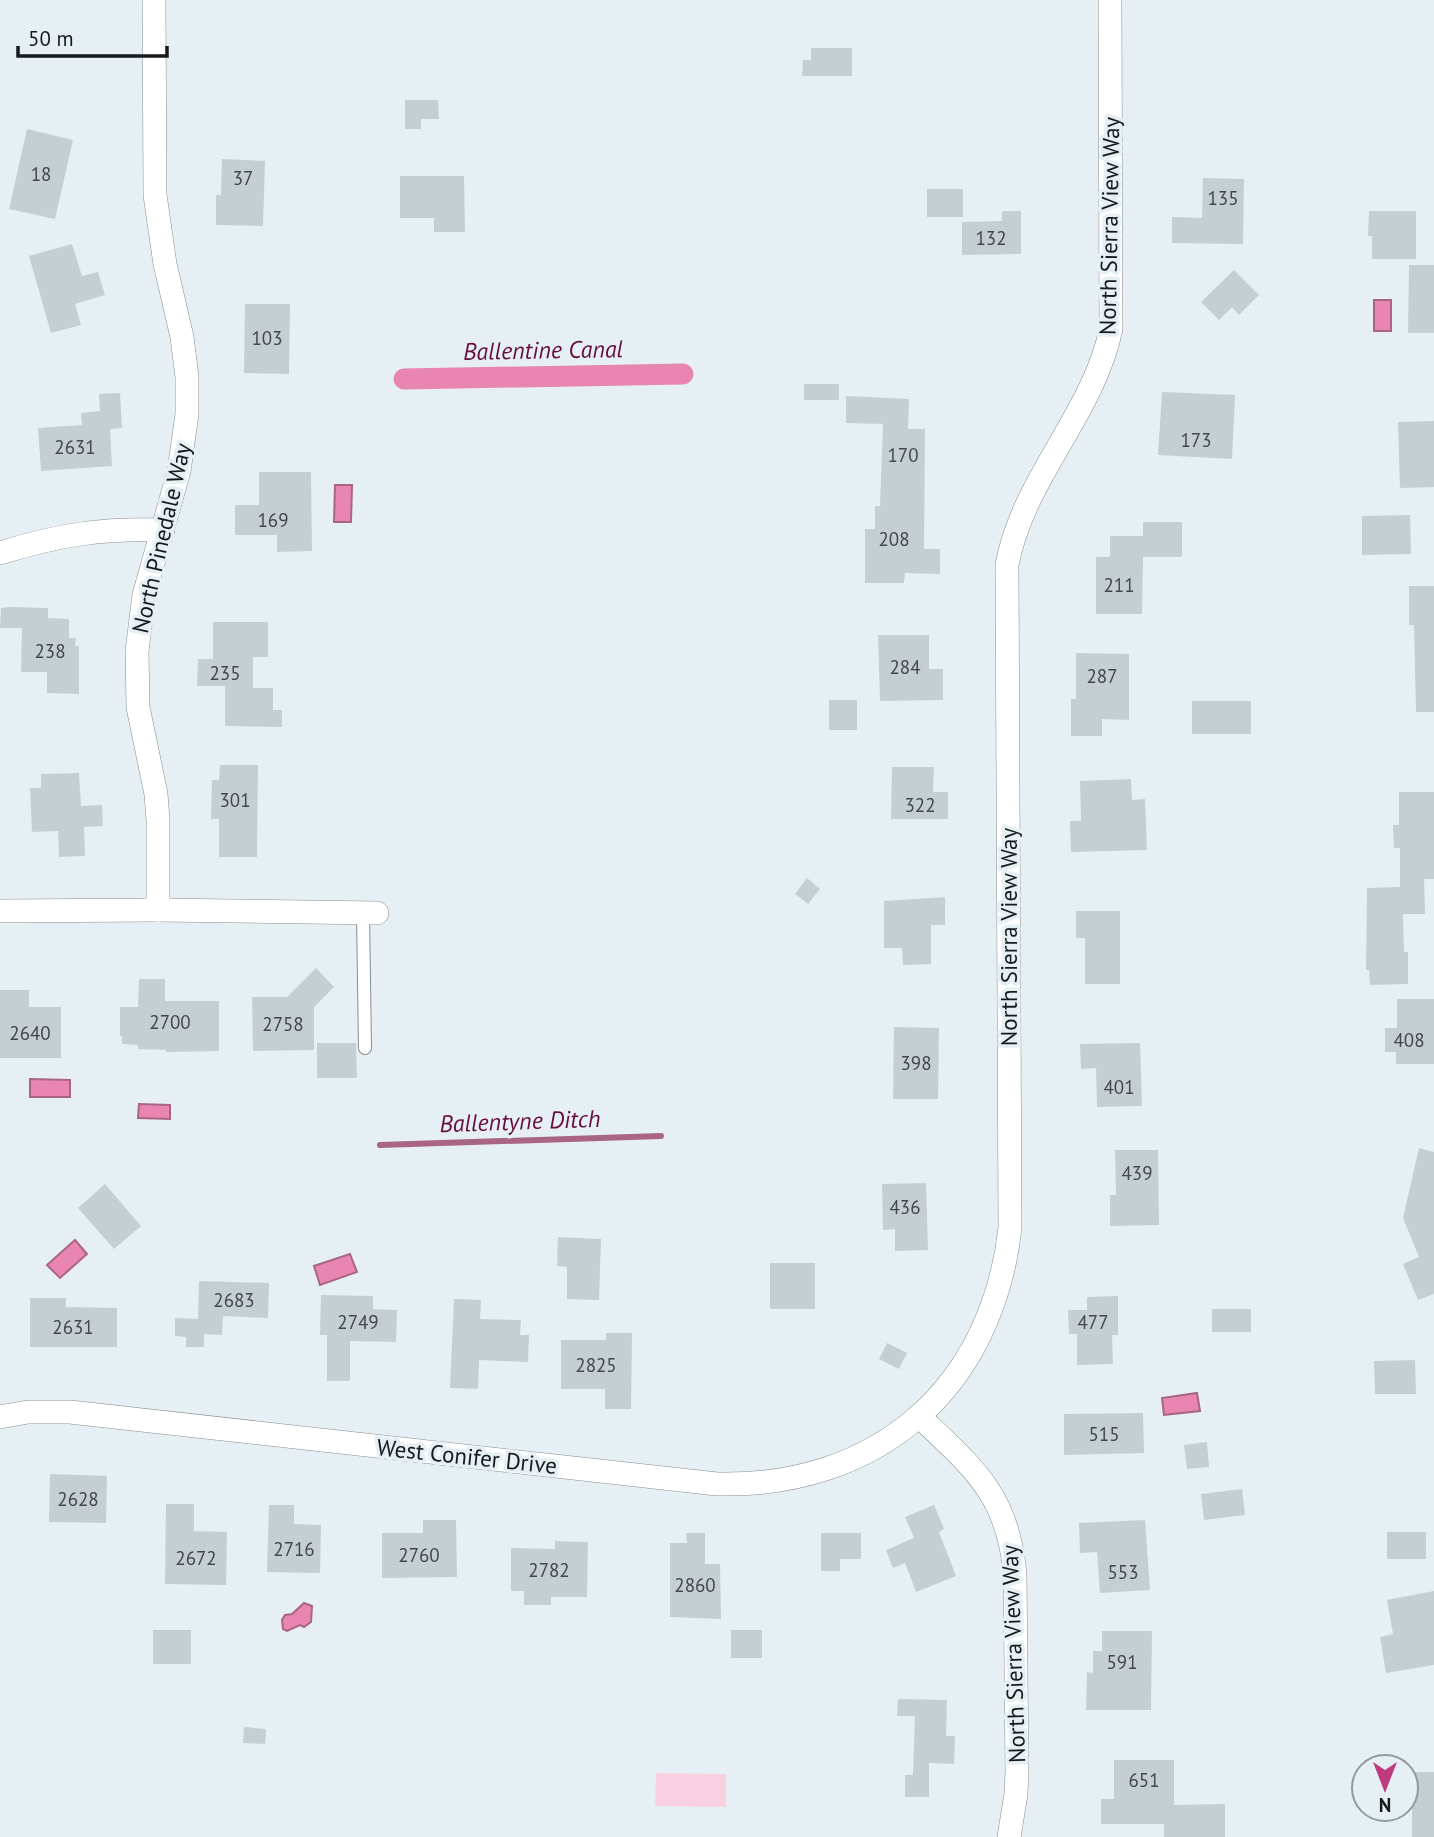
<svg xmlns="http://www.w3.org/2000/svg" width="1434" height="1837" font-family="'PT Sans',sans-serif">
  <rect width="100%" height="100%" fill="#e6f0f4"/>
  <path fill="#f8d0df" d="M656 1773 726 1774V1807L655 1806Z"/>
  <g fill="#e886b1" stroke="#a96684" stroke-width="2">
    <rect x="1374" y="300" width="17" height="31"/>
    <path d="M335 485H352L351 522H334Z"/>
    <path d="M30 1079 70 1080V1097H30Z"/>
    <path d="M139 1104 170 1105V1119L138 1118Z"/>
    <path d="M75 1240 87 1254 60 1278 47 1265Z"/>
    <path d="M350 1254 357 1272 320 1285 314 1266Z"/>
    <path d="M1197 1393 1200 1411 1164 1415 1162 1398Z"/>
    <path d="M304 1603 312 1606 311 1622 304 1627 300 1625 287 1631 283 1629 282 1620 285 1615 292 1614Z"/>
  </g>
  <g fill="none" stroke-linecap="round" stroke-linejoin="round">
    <path stroke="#a96684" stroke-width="6" d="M380 1145 661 1136"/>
    <path stroke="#e886b1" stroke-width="21" d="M404 379 683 374"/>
  </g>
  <g fill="#c5cfd3">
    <path d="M811 48H852V76H802L803 60H811Z"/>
    <path d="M405 100H438L439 119H421V129H405Z"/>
    <path d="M27 129 73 140 55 219 9 209Z"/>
    <path d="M222 159 265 161 263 226 216 225V195H221Z"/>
    <path d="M400 176H464L465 232H434V218H400Z"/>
    <path d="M1203 178 1244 179 1243 244 1172 243V217L1202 218Z"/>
    <rect x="927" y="189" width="36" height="28"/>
    <path d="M1002 211H1021V254L962 255V222L1002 221Z"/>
    <path d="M1369 211H1416V259H1372V236H1368Z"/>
    <path d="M72 244 82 276 98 272 105 295 75 304 81 325 51 333 29 256Z"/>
    <path d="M1409 265H1434V333H1408Z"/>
    <path d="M1234 270 1259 295 1239 315 1232 307 1219 320 1201 302Z"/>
    <path d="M245 304H290L289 374 244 373Z"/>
    <rect x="804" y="384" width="35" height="16"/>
    <path d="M1162 392 1235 395 1232 459 1158 455Z"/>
    <path d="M120 393 122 428 110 429 112 466 41 471 38 428 82 425 81 413 100 411 99 394Z"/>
    <path d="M846 396 909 399 908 429H925L924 549H940V574L905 573 904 583H865V529H875V506H880L883 424 846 423Z"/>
    <path d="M1434 421V487L1400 488 1398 422Z"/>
    <path d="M259 472H311L312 551 277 552V535H235V505H259Z"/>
    <path d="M1410 515 1411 554 1362 555V516Z"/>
    <path d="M1143 522H1182V557H1143L1142 614H1096V557H1110V536H1143Z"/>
    <path d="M1409 586H1434V712H1416L1414 625H1409Z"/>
    <path d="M12 607 48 608V618L69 619V638H76L75 646H79V694L47 693V672H21L22 628H0L1 608Z"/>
    <path d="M213 622H268V657H253V688H273V710H282V727L225 726V686H197L198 659H213Z"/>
    <path d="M878 635H929V669H943V700L880 701Z"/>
    <path d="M1076 653 1129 654V720L1102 719V736H1071V699H1076Z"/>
    <rect x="829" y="700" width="28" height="30"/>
    <rect x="1192" y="701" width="59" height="33"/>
    <path d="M220 765H258L257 857H219V819H211L212 780H219Z"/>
    <path d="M892 767H934L933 792H948V819H891Z"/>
    <path d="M79 773 81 806 102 805 103 826 84 827 85 856 59 857 58 831 32 832 30 788H41V774Z"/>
    <path d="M1131 779 1132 800 1145 799 1147 850 1071 852 1070 821H1081L1080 781Z"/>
    <path d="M1399 792H1434V879H1424L1425 914H1403L1404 952H1408V984L1370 985 1369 970H1366L1367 888 1400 887V848H1394L1393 825H1399Z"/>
    <path d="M807 878 820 889 808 904 795 894Z"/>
    <path d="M945 897V925H931V964L903 965 902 948H884V901Z"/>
    <path d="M1076 911H1120V984H1085V938H1076Z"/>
    <path d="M316 968 334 987 314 1007V1050L253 1051 252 997H287Z"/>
    <path d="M139 979H165V1001H219V1051L166 1052V1050L138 1049V1045L122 1044V1036H120V1007H138Z"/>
    <path d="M0 990H29V1007H61V1058H0Z"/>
    <path d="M1397 999H1434V1064H1396V1052H1385V1028H1397Z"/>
    <path d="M894 1027 939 1028 938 1099H893Z"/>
    <path d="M317 1043H356L357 1078H317Z"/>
    <path d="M1140 1043 1142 1106 1097 1107 1096 1068 1081 1069 1080 1044Z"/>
    <path d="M1419 1148 1434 1152V1294L1418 1300 1403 1264 1419 1257 1403 1218Z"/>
    <path d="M1115 1150H1158L1159 1225 1110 1226V1195H1116Z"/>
    <path d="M926 1183 928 1250 895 1251V1229L883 1230 882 1184Z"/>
    <path d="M105 1184 141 1226 114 1249 78 1208Z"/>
    <path d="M558 1237 601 1239 599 1300 567 1299V1267L557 1266Z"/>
    <rect x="770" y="1263" width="45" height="46"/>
    <path d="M199 1281 269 1283 268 1318 223 1316 222 1335 204 1334V1347H186V1337L175 1336V1318L198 1319Z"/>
    <path d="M321 1295 373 1296V1309L397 1310 396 1342 350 1341V1381H327V1335H320Z"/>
    <path d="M1118 1296V1335H1112L1113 1364 1077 1365V1334H1069L1068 1310H1087V1297Z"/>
    <path d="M30 1298H66V1307L117 1308V1347H30Z"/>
    <path d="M454 1299 481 1300 480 1319 521 1320 520 1335H529L528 1362 479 1360 478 1389 450 1388Z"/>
    <rect x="1212" y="1309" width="39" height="23"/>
    <path d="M606 1333H632L631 1409H605V1389H561V1340H606Z"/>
    <path d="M887 1343 907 1353 899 1369 879 1359Z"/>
    <path d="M1415 1360 1416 1394H1375L1374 1361Z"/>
    <path d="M1143 1413 1144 1453 1064 1455V1414Z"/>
    <path d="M1207 1442 1209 1467 1187 1469 1184 1445Z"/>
    <path d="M50 1474 107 1476 106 1523 49 1522Z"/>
    <path d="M1242 1489 1245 1515 1204 1520 1201 1494Z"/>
    <path d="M166 1504H194V1531L227 1532 226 1585 165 1584Z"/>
    <path d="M269 1505H294V1524L321 1525 320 1573 267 1572Z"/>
    <path d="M934 1505 944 1529 939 1532 956 1576 916 1592 905 1563 893 1568 886 1550 914 1538 905 1517Z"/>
    <path d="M423 1520H456L457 1577 382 1578V1533H423Z"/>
    <path d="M1145 1520 1150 1590 1100 1593 1097 1552 1080 1553 1079 1523Z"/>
    <rect x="1387" y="1532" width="39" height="27"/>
    <path d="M686 1533H705V1564H720L721 1619 670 1617V1543H687Z"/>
    <path d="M821 1533H861V1559H840V1571H821Z"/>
    <path d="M555 1541 588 1542 587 1597H551V1605H524V1591H511V1548L555 1549Z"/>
    <path d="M1434 1591V1665L1386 1673 1380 1637 1393 1634 1387 1600Z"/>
    <rect x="153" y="1630" width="38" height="34"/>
    <rect x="731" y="1630" width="31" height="28"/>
    <path d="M1102 1631H1152L1151 1710H1086L1087 1672 1093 1673V1651H1102Z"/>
    <path d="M898 1699 947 1700 946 1736H955L954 1764 929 1763V1797H905V1775H913L915 1716H897Z"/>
    <path d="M244 1727 266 1729 265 1744 243 1743Z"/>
    <path d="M1114 1760H1174V1805L1225 1804V1837H1164V1824H1101V1799H1114Z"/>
    <rect x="1412" y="1772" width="22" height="65"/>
  </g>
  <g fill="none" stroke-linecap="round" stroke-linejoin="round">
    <defs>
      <path id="lane" d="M363 913 365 1048"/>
      <g id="street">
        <path d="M154 0 155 195 165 264 182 337 187 377V414L179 471 144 595 137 651 138 707 156 794 158 820V910"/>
        <path d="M0 553C59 535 101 528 163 530"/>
        <path d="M0 911 158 910 377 913"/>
        <path d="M919 1416C973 1468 1008 1494 1015 1574L1017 1771 1016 1794 1009 1837"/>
        <path d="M0 1417 28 1412H70L717 1484C878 1488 992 1388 1010 1228L1007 565C1023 478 1093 415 1111 329L1110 0"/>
      </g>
    </defs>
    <use href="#lane" stroke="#868f93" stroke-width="14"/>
    <use href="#street" stroke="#868f93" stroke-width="24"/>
    <use href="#lane" stroke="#fff" stroke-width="12"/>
    <use href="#street" stroke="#fff" stroke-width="23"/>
  </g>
  <g text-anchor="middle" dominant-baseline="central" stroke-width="7" stroke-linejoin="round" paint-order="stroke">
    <g font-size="19" fill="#424749">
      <text x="41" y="174">18</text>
      <text x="243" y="178">37</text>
      <text x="1223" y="198">135</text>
      <text x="991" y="238">132</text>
      <text x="267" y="338">103</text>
      <text x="1196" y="440">173</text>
      <text x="75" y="447">2631</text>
      <text x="903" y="455">170</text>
      <text x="273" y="520">169</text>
      <text x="894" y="539">208</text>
      <text x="1119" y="585">211</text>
      <text x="50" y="651">238</text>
      <text x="905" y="667">284</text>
      <text x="225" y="673">235</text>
      <text x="1102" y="676">287</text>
      <text x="235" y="800">301</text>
      <text x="920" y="805">322</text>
      <text x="170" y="1022">2700</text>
      <text x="283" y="1024">2758</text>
      <text x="30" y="1033">2640</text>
      <text x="1409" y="1040">408</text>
      <text x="916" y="1063">398</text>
      <text x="1119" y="1087">401</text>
      <text x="1137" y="1173">439</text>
      <text x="905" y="1207">436</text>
      <text x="234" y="1300">2683</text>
      <text x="358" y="1322">2749</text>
      <text x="1093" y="1322">477</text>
      <text x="73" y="1327">2631</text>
      <text x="596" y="1365">2825</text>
      <text x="1104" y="1434">515</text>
      <text x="78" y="1499">2628</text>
      <text x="294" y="1549">2716</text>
      <text x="419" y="1555">2760</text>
      <text x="196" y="1558">2672</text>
      <text x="549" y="1570">2782</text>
      <text x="1123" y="1572">553</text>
      <text x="695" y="1585">2860</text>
      <text x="1122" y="1662">591</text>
      <text x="1144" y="1780">651</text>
    </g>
    <g font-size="23" fill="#161a1b" stroke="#e6f0f4">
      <text transform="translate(1109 226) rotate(-89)">North Sierra View Way</text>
      <text transform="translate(161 538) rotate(-77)">North Pinedale Way</text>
      <text transform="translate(1008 937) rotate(-90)">North Sierra View Way</text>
      <text transform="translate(467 1456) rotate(6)">West Conifer Drive</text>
      <text transform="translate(1013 1654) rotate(-92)">North Sierra View Way</text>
    </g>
    <g font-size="24" font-style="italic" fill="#660e3e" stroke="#e6f0f4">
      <text transform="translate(543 350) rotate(-1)">Ballentine Canal</text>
      <text transform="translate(520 1121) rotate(-2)">Ballentyne Ditch</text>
    </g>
  </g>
  <g transform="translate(1385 1788) rotate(180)"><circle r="33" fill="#e6f0f4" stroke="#939a9d" stroke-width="2"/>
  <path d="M0-5L12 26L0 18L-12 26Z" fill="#bf3a7e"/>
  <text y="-10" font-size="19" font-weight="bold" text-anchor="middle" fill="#161a1b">N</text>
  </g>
  <path d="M18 46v10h149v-10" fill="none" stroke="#161a1b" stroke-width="3.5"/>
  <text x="28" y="46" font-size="21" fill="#161a1b" stroke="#e6f0f4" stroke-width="5" paint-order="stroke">50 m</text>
</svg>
